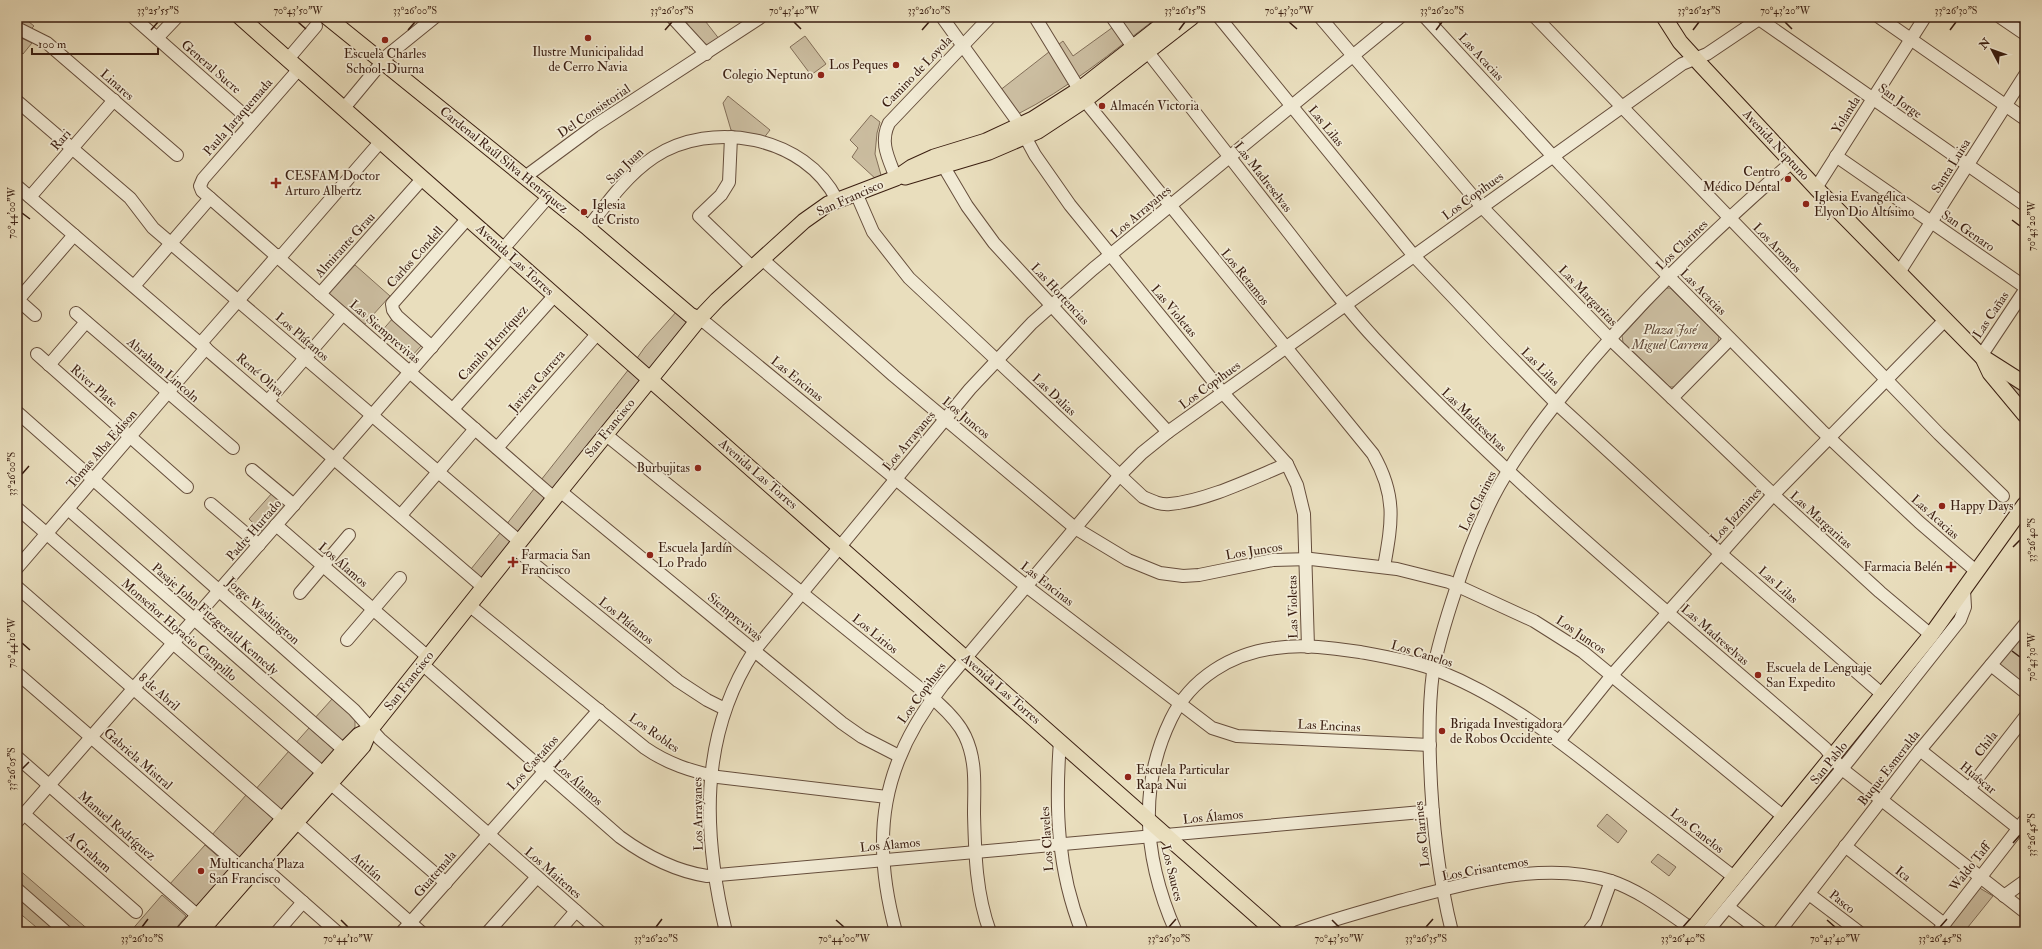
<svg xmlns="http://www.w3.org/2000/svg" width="2042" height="949" font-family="'IM FELL Double Pica',serif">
  <rect width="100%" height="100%" fill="#e9debd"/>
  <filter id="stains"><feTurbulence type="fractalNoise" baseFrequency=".005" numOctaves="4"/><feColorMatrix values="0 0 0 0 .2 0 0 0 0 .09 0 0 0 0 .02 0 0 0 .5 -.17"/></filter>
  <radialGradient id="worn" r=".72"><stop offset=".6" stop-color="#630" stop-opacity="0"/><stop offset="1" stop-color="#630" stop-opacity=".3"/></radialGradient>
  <g fill="#cbbda0" stroke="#826e58">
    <path d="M17 17H23L34 26 31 29 17 23Z"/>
    <path d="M682 17H702L720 40 713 45 703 44Z"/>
    <path d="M1127 17H1158C1112 52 1068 89 1016 115L999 91 1063 41 1073 56Z"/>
    <path d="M17 36 32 43 23 54 17 49Z"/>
    <path d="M805 36 826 64 811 75 790 47Z"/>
    <path d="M728 96 770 130 763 139 731 130 723 103Z"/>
    <path d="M871 115 880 122 877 133 875 154 881 175 877 180 852 157 858 148 850 140Z"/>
    <path d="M355 265 390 296 363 326 328 294Z"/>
    <path d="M1666 288H1670L1719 337 1718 342 1675 387H1670L1623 342 1622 336Z"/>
    <path d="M677 311 687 320 688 326 648 371 635 361 645 347Z"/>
    <path d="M393 318 423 344 409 359 380 333Z"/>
    <path d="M1985 361 2025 391V407Z"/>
    <path d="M629 369 641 381 552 489 541 480Z"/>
    <path d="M534 489 545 498V502L520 533H516L506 525Z"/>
    <path d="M273 492 290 507 265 534 249 519Z"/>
    <path d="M500 533 510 542 482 578 471 569Z"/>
    <path d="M2025 629V686L1996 664Z"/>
    <path d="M332 699 355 719V727L342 743 314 719Z"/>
    <path d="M309 728 334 750 318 768 293 746Z"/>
    <path d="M289 751 314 773 280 813 255 790Z"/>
    <path d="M246 795 274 820 240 859 212 835Z"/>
    <path d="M1607 814 1627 831 1618 843 1597 826Z"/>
    <path d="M205 845 231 868 196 908 169 885Z"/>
    <path d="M1658 854 1676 867 1669 876 1651 862Z"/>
    <path d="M17 868 91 932H72L17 884Z"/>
    <path d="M1978 887 1993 896 1964 932H1942Z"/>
    <path d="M17 894 60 932H42L17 911Z"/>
    <path d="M162 895 186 916 173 932H130Z"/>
  </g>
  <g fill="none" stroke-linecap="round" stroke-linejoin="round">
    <defs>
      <g id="minor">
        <path d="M133 17 252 122"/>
        <path d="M672 17 706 54"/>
        <path d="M942 17 1015 118 1035 155 1070 205 1223 393 1287 464 1297 485 1304 514 1308 647"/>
        <path d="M1035 17 1090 107 1373 454C1397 496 1392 522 1384 567"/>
        <path d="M1112 17 1133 47"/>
        <path d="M1219 17 1414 256 1496 342 1556 403 1720 553 1883 695"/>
        <path d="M1320 17 1482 207 1609 338 1778 499 1880 592 1931 635"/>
        <path d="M1425 17 1560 164 1669 277 1821 430 1919 522 1977 572"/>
        <path d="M1535 17 1939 434 2003 496"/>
        <path d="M1879 17 2025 119"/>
        <path d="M2000 17 2025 34"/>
        <path d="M1759 19 2025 205"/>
        <path d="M17 28 47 43 177 155"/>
        <path d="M157 38 177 17"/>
        <path d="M1147 51C1194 112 1242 172 1289 233 1317 269 1344 306 1375 339 1514 487 1672 615 1825 748L1842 769 2025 912"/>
        <path d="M288 59 316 26"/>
        <path d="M299 69 203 179 200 186 202 191 554 498"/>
        <path d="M17 101 130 198 153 228 519 541"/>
        <path d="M344 108 388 55 435 17"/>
        <path d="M731 137 729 182 721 195 699 216 753 268"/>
        <path d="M1836 156 2025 287"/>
        <path d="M944 167 967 206 994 243 1168 432"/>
        <path d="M525 177 594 126 761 17"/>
        <path d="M896 178C889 159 879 143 889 123L990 17"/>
        <path d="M17 186 483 587"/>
        <path d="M1816 188 1925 17"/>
        <path d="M856 193 873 232 909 278 1143 497C1152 501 1160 505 1170 504 1206 501 1253 478 1287 464"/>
        <path d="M30 197 114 100"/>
        <path d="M588 228C607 203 627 175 654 157 712 119 805 136 837 200"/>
        <path d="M503 249 549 196"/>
        <path d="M762 259 894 376 1075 528 1128 560 1160 573 1183 576 1199 575 1273 560 1311 559 1397 569 1449 582 1534 621 1583 652 1784 817"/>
        <path d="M1900 271 2025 75"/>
        <path d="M134 286 210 198"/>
        <path d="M320 294 423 178"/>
        <path d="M17 299 35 315"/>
        <path d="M18 300 74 235"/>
        <path d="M76 313 233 448"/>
        <path d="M699 319 707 324 1026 586 1212 728 1237 736 1430 745"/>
        <path d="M201 343 277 256 283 254 381 141"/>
        <path d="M432 347 397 316 393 310 392 304 468 218"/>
        <path d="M37 354 187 487"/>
        <path d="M1981 356 2025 290"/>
        <path d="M49 365 86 322"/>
        <path d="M1672 398 1730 339"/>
        <path d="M268 401 343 314"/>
        <path d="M453 409 555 295"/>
        <path d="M17 412 354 710 380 739 600 932"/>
        <path d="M605 434 938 703C949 713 959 723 965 736 977 761 974 788 974 814 975 854 976 894 990 932"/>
        <path d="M497 448 598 333"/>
        <path d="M252 470 294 505"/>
        <path d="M560 491 842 723 862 737 899 756"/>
        <path d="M211 504 259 545"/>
        <path d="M17 508 323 773"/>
        <path d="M68 509 344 750"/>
        <path d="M401 515 475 429"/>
        <path d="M276 525 428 657"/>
        <path d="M514 548 678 681 707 700 725 709"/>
        <path d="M17 568 206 348"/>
        <path d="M17 587 283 819"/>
        <path d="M300 593 349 535"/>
        <path d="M469 605 645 748C668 764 691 771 718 777L887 797"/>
        <path d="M347 640 400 578"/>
        <path d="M422 664 620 837C646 856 675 871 707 876L1433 811"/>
        <path d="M1991 665 2025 692"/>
        <path d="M17 673 241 867"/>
        <path d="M1060 741C1055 808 1057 869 1082 932"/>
        <path d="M1559 741 1613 674 1773 495 1946 319"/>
        <path d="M1920 750 2018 828"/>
        <path d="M17 757 198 916"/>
        <path d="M330 783 446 883"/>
        <path d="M1969 789 2025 717"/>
        <path d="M24 814 136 912"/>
        <path d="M17 822 511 256"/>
        <path d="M296 822 421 932"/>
        <path d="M1845 846 1944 924"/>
        <path d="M254 859 337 932"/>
        <path d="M17 889 66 932"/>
        <path d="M1809 894 1859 932"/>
        <path d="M2004 896 2025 881"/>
        <path d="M1728 907 1761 932"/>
        <path d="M277 932 303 902"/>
        <path d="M402 932 599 710"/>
        <path d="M488 932 537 877"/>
        <path d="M558 932 576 911"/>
        <path d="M726 932C703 835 698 738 754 651L970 389 1032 323 1093 269 1400 17"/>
        <path d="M896 932C870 837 881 763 943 685L1119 476 1142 453 1168 432 1682 64 1707 54 1762 17"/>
        <path d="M1176 932C1145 862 1137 789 1171 719 1191 678 1232 653 1276 648 1304 644 1332 648 1360 652 1387 657 1416 662 1441 672 1503 697 1556 738 1608 779 1650 812 1692 845 1734 877"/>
        <path d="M1298 932C1333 919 1368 910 1403 900 1468 883 1544 860 1611 881 1641 891 1667 912 1692 929"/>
        <path d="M1452 932C1438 876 1432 820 1430 762 1429 732 1429 702 1433 672 1438 644 1447 616 1456 589 1466 558 1478 527 1493 497 1513 459 1540 423 1567 390 1634 306 1712 232 1792 162"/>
        <path d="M1588 932 1596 922 1611 881"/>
        <path d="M1707 932 1850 759 1960 620 1965 607 1964 590"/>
        <path d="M1779 932 1920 750 2025 624"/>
        <path d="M1938 932 2025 820"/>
      </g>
      <g id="major">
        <path d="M240 17 1275 932"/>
        <path d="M327 17 588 228 690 315 699 319"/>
        <path d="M1664 17 1680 42 1701 65 1816 188 1981 356 2025 384"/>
        <path d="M905 177 989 152 1038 131 1085 100 1192 17"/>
        <path d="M1982 356 1990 373 2025 415"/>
        <path d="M184 932 344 750 359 735 370 730"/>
        <path d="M200 932 363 746 370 730 560 491 699 319 717 300 804 221 828 204 896 178 912 167 934 157 986 141 1033 119 1080 89 1172 17"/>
        <path d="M1690 932 1931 635 2025 504"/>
      </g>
    </defs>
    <use href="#minor" stroke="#664e3c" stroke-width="14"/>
    <use href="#major" stroke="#3a1e11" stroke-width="17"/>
    <use href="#minor" stroke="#f1ead4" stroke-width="12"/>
    <use href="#major" stroke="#e9debd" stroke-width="15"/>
  </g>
  <path fill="none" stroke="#3a1e11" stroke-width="1.5" d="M298 22 306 29M794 22 801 29M1289 22 1297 29M1785 22 1792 29M151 30 158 22M408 30 415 22M665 30 672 22M922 30 929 22M1179 30 1185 22M1436 30 1442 22M1693 30 1699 22M1950 30 1956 22M22 213 30 219M2012 220 2020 226M22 474 29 466M2013 547 2020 540M22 643 30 650M2012 651 2020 657M22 769 29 762M2013 843 2020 835M341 920 348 927M836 920 844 927M1332 920 1339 927M1827 920 1835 927M142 927 148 919M656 927 662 919M1169 927 1176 919M1426 927 1433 919M1683 927 1690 919M1940 927 1947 919"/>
  <g fill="#8f2418" stroke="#f1ead4" stroke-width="1.5">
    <circle cx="588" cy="38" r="4"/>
    <circle cx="385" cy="40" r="4"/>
    <circle cx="896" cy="65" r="4"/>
    <circle cx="821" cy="75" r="4"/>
    <circle cx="1102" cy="106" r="4"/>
    <circle cx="1788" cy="179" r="4"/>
    <path d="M274 177h4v4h4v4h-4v4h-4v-4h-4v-4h4z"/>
    <circle cx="1806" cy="204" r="4"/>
    <circle cx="584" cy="212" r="4"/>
    <circle cx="698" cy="468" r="4"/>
    <circle cx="1942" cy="506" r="4"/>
    <circle cx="650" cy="555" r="4"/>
    <path d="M511 556h4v4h4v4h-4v4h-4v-4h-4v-4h4z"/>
    <path d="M1949 561h4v4h4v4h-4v4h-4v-4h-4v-4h4z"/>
    <circle cx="1758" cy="675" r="4"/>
    <circle cx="1442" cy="731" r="4"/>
    <circle cx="1128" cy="777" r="4"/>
    <circle cx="201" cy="871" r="4"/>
  </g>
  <g text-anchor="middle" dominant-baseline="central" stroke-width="3.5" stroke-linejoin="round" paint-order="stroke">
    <g font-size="13" fill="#3a1e11" stroke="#f1ead4" text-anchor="start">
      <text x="588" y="52" text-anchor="middle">Ilustre Municipalidad<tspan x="588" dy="15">de Cerro Navia</tspan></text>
      <text x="385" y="54" text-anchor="middle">Escuela Charles<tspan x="385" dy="15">School-Diurna</tspan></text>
      <text x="888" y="65" text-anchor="end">Los Peques</text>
      <text x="813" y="75" text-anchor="end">Colegio Neptuno</text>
      <text x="1110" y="106">Almacén Victoria</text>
      <text x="1780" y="172" text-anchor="end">Centro<tspan x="1780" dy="15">Médico Dental</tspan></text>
      <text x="285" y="176">CESFAM Doctor<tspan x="285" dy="15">Arturo Albertz</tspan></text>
      <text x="1814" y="197">Iglesia Evangélica<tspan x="1814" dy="15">Elyon Dio Altísimo</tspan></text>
      <text x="592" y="205">Iglesia<tspan x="592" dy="15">de Cristo</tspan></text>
      <text x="690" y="468" text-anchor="end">Burbujitas</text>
      <text x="1950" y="506">Happy Days</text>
      <text x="658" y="548">Escuela Jardín<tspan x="658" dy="15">Lo Prado</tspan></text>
      <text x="521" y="555">Farmacia San<tspan x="521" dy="15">Francisco</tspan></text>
      <text x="1943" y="567" text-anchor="end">Farmacia Belén</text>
      <text x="1766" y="668">Escuela de Lenguaje<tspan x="1766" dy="15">San Expedito</tspan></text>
      <text x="1450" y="724">Brigada Investigadora<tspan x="1450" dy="15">de Robos Occidente</tspan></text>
      <text x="1136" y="770">Escuela Particular<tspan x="1136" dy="15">Rapa Nui</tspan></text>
      <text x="209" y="864">Multicancha Plaza<tspan x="209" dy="15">San Francisco</tspan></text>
    </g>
    <g font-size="13" fill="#3a1e11" stroke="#f1ead4">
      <text transform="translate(1481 57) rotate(47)">Las Acacias</text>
      <text transform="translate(211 67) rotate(41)">General Sucre</text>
      <text transform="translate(917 72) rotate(-46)">Camino de Loyola</text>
      <text transform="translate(117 85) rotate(41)">Linares</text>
      <text transform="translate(1900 101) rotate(35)">San Jorge</text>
      <text transform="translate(594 111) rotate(-34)">Del Consistorial</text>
      <text transform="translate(1846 115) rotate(-58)">Yolanda</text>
      <text transform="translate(238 117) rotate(-49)">Paula Jaraquemada</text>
      <text transform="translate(1326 126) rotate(51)">Las Lilas</text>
      <text transform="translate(61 140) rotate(-49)">Rari</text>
      <text transform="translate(1776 145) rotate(47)">Avenida Neptuno</text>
      <text transform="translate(504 160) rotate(39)">Cardenal Raúl Silva Henríquez</text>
      <text transform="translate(625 166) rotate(-44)">San Juan</text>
      <text transform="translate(1951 166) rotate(-58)">Santa Luisa</text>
      <text transform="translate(1263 177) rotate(52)">Las Madreselvas</text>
      <text transform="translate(1473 196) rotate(-36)">Los Copihues</text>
      <text transform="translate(850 198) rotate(-24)">San Francisco</text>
      <text transform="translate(1141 212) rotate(-40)">Los Arrayanes</text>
      <text transform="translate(1968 231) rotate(35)">San Genaro</text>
      <text transform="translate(345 245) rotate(-48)">Almirante Grau</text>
      <text transform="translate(1682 245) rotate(-44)">Los Clarines</text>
      <text transform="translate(1777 248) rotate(46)">Los Aromos</text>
      <text transform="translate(415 257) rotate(-48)">Carlos Condell</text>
      <text transform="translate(515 260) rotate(42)">Avenida Las Torres</text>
      <text transform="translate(1245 277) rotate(51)">Los Retamos</text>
      <text transform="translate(1703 292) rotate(45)">Las Acacias</text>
      <text transform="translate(1060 294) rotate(47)">Las Hortencias</text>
      <text transform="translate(1588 296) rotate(46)">Las Margaritas</text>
      <text transform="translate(1174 311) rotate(50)">Las Violetas</text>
      <text transform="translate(1991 315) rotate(-56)">Las Cañas</text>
      <text transform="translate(385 332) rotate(41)">Las Siemprevivas</text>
      <text transform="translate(302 337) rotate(41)">Los Plátanos</text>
      <text transform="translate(493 343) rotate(-48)">Camilo Henríquez</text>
      <text transform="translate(1540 367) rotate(45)">Las Lilas</text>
      <text transform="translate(163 370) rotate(41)">Abraham Lincoln</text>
      <text transform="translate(260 375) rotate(41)">René Oliva</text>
      <text transform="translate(797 379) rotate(39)">Las Encinas</text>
      <text transform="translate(537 381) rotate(-49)">Javiera Carrera</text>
      <text transform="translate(1210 385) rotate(-36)">Los Copihues</text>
      <text transform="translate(94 386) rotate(41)">River Plate</text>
      <text transform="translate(1054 395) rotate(43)">Las Dalias</text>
      <text transform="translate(966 418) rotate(40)">Los Juncos</text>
      <text transform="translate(1474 420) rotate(44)">Las Madreselvas</text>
      <text transform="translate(610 428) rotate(-51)">San Francisco</text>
      <text transform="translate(909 441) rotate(-50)">Los Arrayanes</text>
      <text transform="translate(102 449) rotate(-49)">Tomas Alba Edison</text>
      <text transform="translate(758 474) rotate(41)">Avenida Las Torres</text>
      <text transform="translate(1478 501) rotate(-63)">Los Clarines</text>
      <text transform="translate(1736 515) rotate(-48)">Los Jazmines</text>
      <text transform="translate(1935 517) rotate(42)">Las Acacias</text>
      <text transform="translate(1821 520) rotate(42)">Las Margaritas</text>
      <text transform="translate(254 530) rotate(-49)">Padre Hurtado</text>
      <text transform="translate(1254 551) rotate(-9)">Los Juncos</text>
      <text transform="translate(343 565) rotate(41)">Los Álamos</text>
      <text transform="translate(1047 584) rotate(38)">Las Encinas</text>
      <text transform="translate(1778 585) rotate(42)">Las Lilas</text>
      <text transform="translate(1293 607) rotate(-91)">Las Violetas</text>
      <text transform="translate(263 611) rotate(42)">Jorge Washington</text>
      <text transform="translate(735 617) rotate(40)">Siemprevivas</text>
      <text transform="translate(215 619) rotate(41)">Pasaje John Fitzgerald Kennedy</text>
      <text transform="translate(626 621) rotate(39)">Los Plátanos</text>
      <text transform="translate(179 630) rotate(41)">Monseñor Horacio Campillo</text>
      <text transform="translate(875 634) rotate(39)">Los Lirios</text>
      <text transform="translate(1581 635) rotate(34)">Los Juncos</text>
      <text transform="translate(1715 635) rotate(41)">Las Madreselvas</text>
      <text transform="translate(1422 654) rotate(17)">Los Canelos</text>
      <text transform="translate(409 681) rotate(-52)">San Francisco</text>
      <text transform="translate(1001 689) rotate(41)">Avenida Las Torres</text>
      <text transform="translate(159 692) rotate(41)">8 de Abril</text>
      <text transform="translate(922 693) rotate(-54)">Los Copihues</text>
      <text transform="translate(1329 726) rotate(3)">Las Encinas</text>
      <text transform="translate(654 733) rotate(35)">Los Robles</text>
      <text transform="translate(1986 744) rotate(-52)">Chila</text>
      <text transform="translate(138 759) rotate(41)">Gabriela Mistral</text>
      <text transform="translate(533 763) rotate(-48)">Los Castaños</text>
      <text transform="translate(1829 763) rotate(-51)">San Pablo</text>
      <text transform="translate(1889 768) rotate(-52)">Buque Esmeralda</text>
      <text transform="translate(1978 778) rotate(39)">Huáscar</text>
      <text transform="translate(578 783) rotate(42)">Los Álamos</text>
      <text transform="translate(698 814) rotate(-91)">Los Arrayanes</text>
      <text transform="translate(1213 817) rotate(-5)">Los Álamos</text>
      <text transform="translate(117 826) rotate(41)">Manuel Rodríguez</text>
      <text transform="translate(1697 831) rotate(38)">Los Canelos</text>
      <text transform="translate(1422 834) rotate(-96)">Los Clarines</text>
      <text transform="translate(1047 839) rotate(-94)">Los Claveles</text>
      <text transform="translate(890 845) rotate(-5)">Los Álamos</text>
      <text transform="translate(89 852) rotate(41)">A Graham</text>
      <text transform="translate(367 867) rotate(41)">Atitlán</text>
      <text transform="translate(1970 867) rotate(-52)">Waldo Taff</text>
      <text transform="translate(1485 869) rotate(-10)">Los Crisantemos</text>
      <text transform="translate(553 873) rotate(41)">Los Maitenes</text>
      <text transform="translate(1172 873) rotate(76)">Los Sauces</text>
      <text transform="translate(435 874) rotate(-49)">Guatemala</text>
      <text transform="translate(1903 874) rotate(38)">Ica</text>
      <text transform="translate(1842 902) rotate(38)">Pasco</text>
    </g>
    <g font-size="13" font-style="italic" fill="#5e4635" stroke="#f1ead4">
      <text x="1670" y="330">Plaza José<tspan x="1670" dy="15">Miguel Carrera</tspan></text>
    </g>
  </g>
  <rect width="2042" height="949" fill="none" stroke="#e9debd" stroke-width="44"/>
  <g transform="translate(1992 50) rotate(311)" stroke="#f1ead4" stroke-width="3" paint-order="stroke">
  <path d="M0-3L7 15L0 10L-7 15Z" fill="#3a1e11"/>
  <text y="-6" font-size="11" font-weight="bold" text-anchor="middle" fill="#3a1e11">N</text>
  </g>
  <path d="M32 48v6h126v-6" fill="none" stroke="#3a1e11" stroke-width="2"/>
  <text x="38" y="48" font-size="12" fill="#3a1e11" stroke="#f1ead4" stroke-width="3" paint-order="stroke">100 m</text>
  <rect x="22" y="22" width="1998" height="905" fill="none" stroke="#3a1e11" stroke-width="1.5"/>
  <g font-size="10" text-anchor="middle" fill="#3a1e11">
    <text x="158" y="14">33°25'55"S</text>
    <text x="298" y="14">70°43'50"W</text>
    <text x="415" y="14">33°26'00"S</text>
    <text x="672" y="14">33°26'05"S</text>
    <text x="794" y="14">70°43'40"W</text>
    <text x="929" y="14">33°26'10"S</text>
    <text x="1185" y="14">33°26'15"S</text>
    <text x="1289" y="14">70°43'30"W</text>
    <text x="1442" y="14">33°26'20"S</text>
    <text x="1699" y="14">33°26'25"S</text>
    <text x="1785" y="14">70°43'20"W</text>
    <text x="1956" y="14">33°26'30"S</text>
    <text transform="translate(11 213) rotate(-90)" y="4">70°44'00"W</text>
    <text transform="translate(2031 226) rotate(-90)" y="4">70°43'20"W</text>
    <text transform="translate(11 474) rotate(-90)" y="4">33°26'00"S</text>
    <text transform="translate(2031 540) rotate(-90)" y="4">33°26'40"S</text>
    <text transform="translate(11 643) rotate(-90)" y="4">70°44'10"W</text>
    <text transform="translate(2031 657) rotate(-90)" y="4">70°43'30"W</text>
    <text transform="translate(11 769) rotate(-90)" y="4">33°26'05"S</text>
    <text transform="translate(2031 835) rotate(-90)" y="4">33°26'45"S</text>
    <text x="142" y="942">33°26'10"S</text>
    <text x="348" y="942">70°44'10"W</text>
    <text x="656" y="942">33°26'20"S</text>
    <text x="844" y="942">70°44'00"W</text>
    <text x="1169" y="942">33°26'30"S</text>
    <text x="1339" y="942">70°43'50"W</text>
    <text x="1426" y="942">33°26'35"S</text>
    <text x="1683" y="942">33°26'40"S</text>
    <text x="1835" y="942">70°43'40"W</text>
    <text x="1940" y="942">33°26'45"S</text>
  </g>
  <rect width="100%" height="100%" filter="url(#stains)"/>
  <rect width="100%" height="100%" fill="url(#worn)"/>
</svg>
